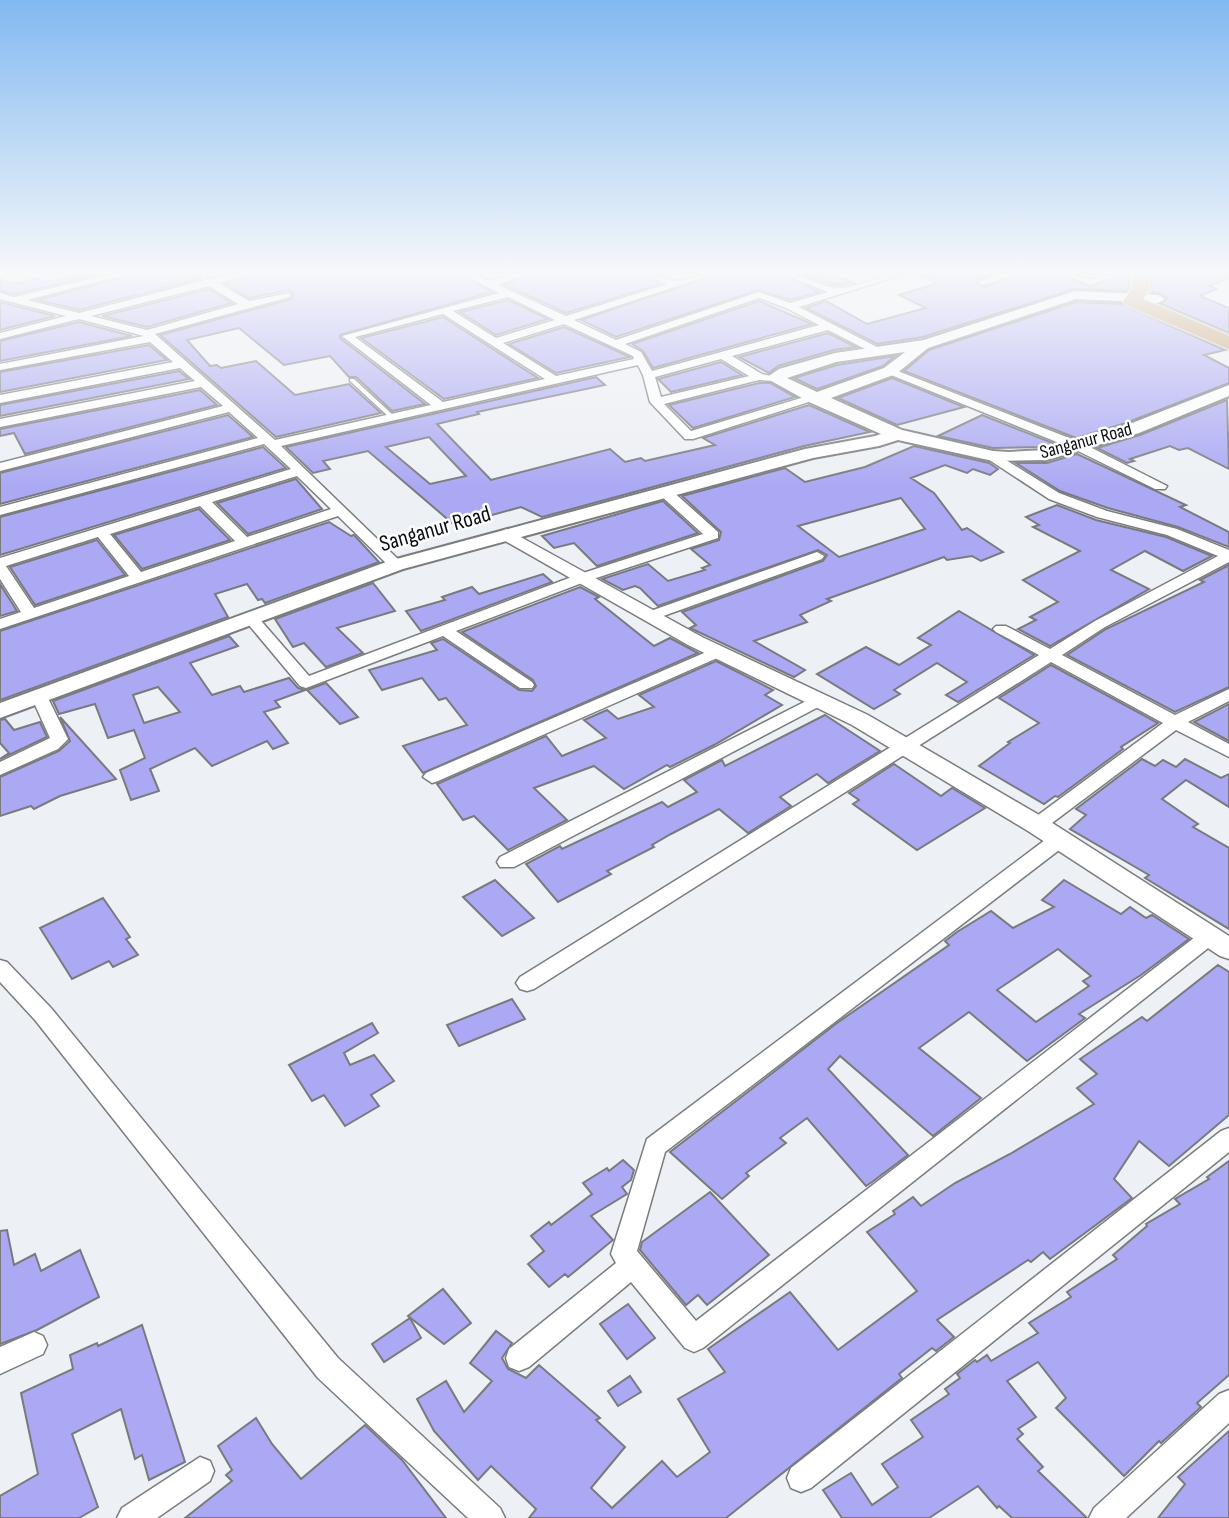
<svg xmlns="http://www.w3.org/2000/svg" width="1229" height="1518" font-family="'Sofia Sans Condensed',sans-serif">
  <rect width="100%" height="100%" fill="#edf0f4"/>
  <g fill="#aba9f3" stroke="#7a7a7e" stroke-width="2" fill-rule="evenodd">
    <path d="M82 275H97L14 294 0 291V279L12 284 38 278 45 282Z"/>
    <path d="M129 275H200L199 279 79 310 38 300Z"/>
    <path d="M252 275H462L492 292 340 335V338L425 404 392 411 356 377H349L330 356 284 365 239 328 187 340 210 366 217 365 221 368 256 361 295 395 349 384 381 413 276 437 160 335 292 299 293 293 290 290 249 298 225 284Z"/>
    <path d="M527 275H644L660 284 566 313 505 285Z"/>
    <path d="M714 275H783L820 292 790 300 758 290 616 337 581 320Z"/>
    <path d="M801 275H836L854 283 835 285Z"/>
    <path d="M919 275H991L976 281 984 287 1017 275H1063L1090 287 1119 275H1129V288L1127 291 1074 289 923 337 877 344 806 308 826 301 867 324 926 308 899 295 938 283Z"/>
    <path d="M1151 275H1229V278L1209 286 1216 289 1200 296 1229 308V333L1161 304 1167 298 1159 293 1152 292Z"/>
    <path d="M209 289 232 303 147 327 102 316Z"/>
    <path d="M508 300 548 319 496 335 460 312Z"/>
    <path d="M759 301 812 324 653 368 643 351 632 344Z"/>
    <path d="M0 302 55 316 0 330Z"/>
    <path d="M1076 302 1122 304 1225 350 1204 355 1229 368V383L1126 423 1076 438 904 371 929 350Z"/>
    <path d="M443 317 538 378 444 399 361 338Z"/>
    <path d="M79 322 132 336 0 361V341Z"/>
    <path d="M564 327 630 357 556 373 509 344Z"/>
    <path d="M828 333 856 347 834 350 778 366 769 373 739 357Z"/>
    <path d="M149 345 167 360 0 392V372Z"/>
    <path d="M895 356 883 366 817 389 794 378 837 365Z"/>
    <path d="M721 362 742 375 671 392 658 379Z"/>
    <path d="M179 371 189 379 0 416V405Z"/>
    <path d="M596 377 605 385 477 412 479 414 437 424 491 480 610 449 625 462 641 458 645 461 715 445 703 438 809 405 870 432 804 446 542 517 521 507 474 520 477 523 459 529 368 451 323 461 330 469 313 473 286 447ZM429 437 466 476 430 484 386 447Z"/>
    <path d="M892 378 964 407 897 425 838 398Z"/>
    <path d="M759 383H770L795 397 693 428 669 405Z"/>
    <path d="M200 390 217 405 25 454 14 433 0 436V429Z"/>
    <path d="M1227 400 1229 469 1188 448 1179 450 1170 446 1130 459 1134 461 1127 463 1097 448 1140 435Z"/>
    <path d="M228 415 253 437 0 504V473Z"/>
    <path d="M982 415 1055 444 1045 447 993 448 938 436Z"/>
    <path d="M914 446 989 463 998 469 990 475 973 469 967 473 945 465 911 478 934 493 962 530 967 528 1003 552 981 561 972 556 947 560 944 557 827 599 831 601 800 615 807 622 754 641 805 670 794 677 690 628 696 625 682 612 823 561 827 555 818 550 658 606 640 588 635 586 623 590 602 579 648 564 668 581 705 570 702 568 710 565 691 549 719 540 721 532 682 496 785 468 805 482 865 467ZM901 498 925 529 839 557 798 526Z"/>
    <path d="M263 447 286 468 0 555V517Z"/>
    <path d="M1077 454 1186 505 1180 507 1229 532V547L1178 527 1108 508 1060 491 1016 463H1047Z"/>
    <path d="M296 479 322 509 248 534 217 503Z"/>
    <path d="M663 501 698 533 597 566 574 543 554 548 542 536Z"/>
    <path d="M1057 505 1096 520 1166 537 1212 556 1183 571 1145 551 1111 570 1149 589 1050 646 1018 629 1036 620 1030 617 1058 602 1023 580 1080 551 1033 527 1039 525 1026 517Z"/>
    <path d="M199 509 230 540 142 569 114 535Z"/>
    <path d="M329 522 351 536 354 535 379 562 265 603 262 599 258 600 247 584 215 594 228 617 0 700V631Z"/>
    <path d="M97 540 125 575 35 605 10 567Z"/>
    <path d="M1229 565V687L1175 712 1067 655 1106 629 1204 582 1200 580Z"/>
    <path d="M543 574 552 582 421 631 406 611 445 600 442 597 472 587 479 594Z"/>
    <path d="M373 583 395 611 337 628 363 653 326 667 304 643 293 647 275 619Z"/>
    <path d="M0 584 17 611 0 616Z"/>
    <path d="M580 587 599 597 595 599 654 646 670 638 698 653 423 773 403 746 467 725 446 698 439 700 422 678 382 690 369 670 437 650 431 643 443 639 519 690 532 691 536 686 533 680 462 632Z"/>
    <path d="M959 611 1034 655 958 702 946 695 967 682 937 663 894 690 900 694 874 709 817 674 866 647 899 665 931 645 918 638Z"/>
    <path d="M229 636 238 646 190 663 212 695 240 686 244 692 289 678 298 688 305 690 275 701 280 707 264 712 288 743 273 749 267 741 212 766 195 748 150 769 159 791 131 800 120 770 145 758 134 730 108 738 95 704 59 714 53 701ZM158 687 180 712 144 723 133 695Z"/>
    <path d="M716 661 773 690 765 695 782 705 714 745 670 767 667 765 624 789 594 766 534 788 567 820 508 850 474 816 463 820 437 784 546 736 562 756 606 738 584 720 607 710 618 719 654 707 639 695Z"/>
    <path d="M1051 665 1158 723 1121 747 1123 749 1058 797 1055 796 1044 804 979 766 1010 743 1008 742 1039 723 999 698Z"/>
    <path d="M326 683 358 717 340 724 307 690Z"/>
    <path d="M1229 704V741L1194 722Z"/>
    <path d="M825 715 880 751 828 783 817 774 780 797 791 806 748 833 719 809 671 834 652 845 654 847 607 871 611 874 558 902 526 864 560 846 562 849 662 802 668 807 697 792 684 780 722 760 725 766Z"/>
    <path d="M60 717 116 779 60 796 34 809 31 806 0 816V777L59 751 70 741Z"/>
    <path d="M5 719 14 730 40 722 47 737 0 759 9 753 0 743V720Z"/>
    <path d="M1142 759 1155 766 1163 760 1176 767 1185 759 1221 778 1229 774V807L1186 780 1162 799 1198 824 1193 827 1229 848V929L1145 878 1149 875 1070 829 1086 815 1076 809Z"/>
    <path d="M894 764 941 796 952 788 985 808 917 850 853 804 859 800 849 793Z"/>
    <path d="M495 880 534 918 502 936 463 897Z"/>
    <path d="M1064 880 1121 914 1130 907 1146 918 1152 915 1189 939 1141 975 1079 1014 1085 1018 1027 1061 969 1012 919 1048 981 1098 933 1136 840 1056 828 1069 908 1155 872 1182 866 1186 807 1118 780 1138 786 1143 746 1173 749 1176 722 1199 670 1152 837 1023 949 945 945 941 957 932 991 911 1013 928 1054 907 1042 900ZM1058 949 1091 976 1083 981 1089 986 1036 1022 997 990Z"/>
    <path d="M103 898 130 937 126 939 138 955 113 967 109 961 72 979 40 928Z"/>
    <path d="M1218 965 1229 972V1115L1169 1166 1139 1141 1114 1179 1132 1198 1050 1259 1043 1252 1031 1262 1028 1260 937 1320 954 1337 936 1351 932 1348 899 1374 902 1378 726 1518H529L536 1509 491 1466 478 1480 434 1431 417 1399 446 1381 464 1412 492 1381 470 1363 496 1331 512 1343 502 1358 508 1369 526 1378 539 1365 600 1418 596 1420 625 1447 591 1488 612 1508 662 1461 677 1477 710 1452 678 1399 725 1372 708 1349 790 1292 838 1350 917 1291 867 1232 895 1214 893 1211 913 1197 921 1206 955 1183 1010 1154 1094 1104 1077 1088 1097 1074 1080 1059 1142 1017 1147 1021Z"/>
    <path d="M512 999 525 1019 459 1046 447 1025Z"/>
    <path d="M372 1023 378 1033 344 1053 350 1065 374 1055 394 1081 371 1095 379 1106 345 1126 324 1095 312 1101 289 1065Z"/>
    <path d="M623 1160 634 1170 631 1180 622 1187 627 1194 591 1216 613 1240 568 1277 565 1274 549 1287 528 1264 544 1251 531 1236 549 1222 551 1225 592 1194 583 1183 607 1168 609 1171Z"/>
    <path d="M1229 1161V1375L1197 1403 1201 1407 1161 1443 1159 1441 1124 1476 1056 1408 1066 1398 1038 1362 1007 1381 1036 1417 1018 1429 1023 1434 1017 1439 1043 1467 1038 1471 1087 1518H1012L999 1506 997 1508 978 1486 929 1518H842L823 1490 851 1473 872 1505 898 1487 882 1464 923 1437 911 1420 949 1394 945 1389 960 1378 957 1374 975 1360 977 1362 987 1355 991 1361 1038 1333 1029 1323 1071 1297 1067 1292 1117 1259 1113 1255 1147 1226 1146 1224 1180 1204 1175 1199 1209 1179 1207 1177Z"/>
    <path d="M710 1192 769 1255 707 1305 698 1295 686 1305 640 1250 642 1242Z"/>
    <path d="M7 1230 14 1265 35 1254 41 1271 80 1250 99 1297 37 1330 0 1344V1231Z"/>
    <path d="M443 1289 471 1323 444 1344 408 1316Z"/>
    <path d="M628 1304 655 1338 627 1359 600 1324Z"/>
    <path d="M410 1318 421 1338 384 1362 372 1344Z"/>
    <path d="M142 1325 185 1462 149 1480 142 1455 135 1459 121 1409 72 1434 98 1507 79 1518H0V1496L38 1474 21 1393 73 1369 70 1355 97 1343 98 1346Z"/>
    <path d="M630 1376 641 1392 618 1406 608 1391Z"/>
    <path d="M256 1418 272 1444 301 1479 365 1425 402 1460 446 1518H185L232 1481 226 1475 232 1470 218 1446Z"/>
    <path d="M1229 1431V1518H1158L1185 1484 1178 1477Z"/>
  </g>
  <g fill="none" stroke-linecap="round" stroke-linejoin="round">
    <defs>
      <path id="service" d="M350 379H354L393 415V417H389L350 381Z"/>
      <g id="minor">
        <path d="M107 275H124L27 300 79 313 202 281 201 277 212 279 228 275H244L219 283 249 301 290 293V297L155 334 275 440 431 405 342 336 499 293 464 275H476L490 281 510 275H524L498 285 566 316 667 284 647 275C658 275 666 280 676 281 686 281 699 275 711 275L574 320 616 340 759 292 790 303 828 292 786 275C805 275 825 289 841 288 862 286 879 274 901 275L799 307 881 349V353H873L828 330 732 356 762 374 780 378 774 381 759 380 664 404 691 431 811 395 821 398 693 439H685L650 402 643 375 638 365 281 446 401 562 403 565 401 568H391L338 516 0 629V619L21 612 0 579V558L291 469 264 444 0 515V507L258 438 229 412 0 471V463L223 406 201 387 0 427V419L195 381 180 368 0 403V395L173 362 150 342 0 370V364L144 336 79 319 0 339V333L66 316 0 299V293L14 297ZM209 286 238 304 147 330 91 316ZM508 297 555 320 496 338 453 311ZM759 298 786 308 819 325 652 371 641 352 625 344ZM443 314 545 379 443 402 355 337ZM564 324 633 356 634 359 556 376 503 343ZM721 359 749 376 661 397 655 377ZM297 476 331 509 247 537 212 502ZM200 506 235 541 141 572 110 534ZM98 537 129 576 34 608 6 566Z"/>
        <path d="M999 275H1014L983 285 978 282Z"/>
        <path d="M1066 275C1075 275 1083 279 1091 279 1099 279 1107 275 1116 275L1091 285Z"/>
        <path d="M890 368 1082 443 1167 486 1165 489H1155L1074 449 886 373V369Z"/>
        <path d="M993 452 1059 493 1107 511 1177 529 1229 550V562L1105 627 1062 655 1175 715 1229 689V701L1188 722 1229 744V757L1176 730 1044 829H1030L1028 825 1030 821 1163 723 1051 662 534 989 527 991 520 989 516 983 520 977 1039 655 996 632 993 629 996 626H1006L1050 649 1095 621 1218 556 1167 535 1097 517 1049 499 988 459 987 456Z"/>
        <path d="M665 488 670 489 718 532V538L587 581 456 631 532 682 534 685 532 688H520L443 636 306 688 300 686 243 618 251 613 256 615 309 676 577 575 703 534 660 495V489Z"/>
        <path d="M817 552 824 556 822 559 655 619 650 621 642 616 645 613Z"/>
        <path d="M718 647 724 649 726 652 724 655 438 781 432 783 423 777 426 773Z"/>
        <path d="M39 691 47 696 68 739 58 749 0 775V762L50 738 31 696Z"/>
        <path d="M818 695 826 700 824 704 514 867H500L497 862 500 857Z"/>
        <path d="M1060 833 1067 834 1069 839 1067 844 665 1152 637 1251 696 1321 1203 931 1210 928 1217 931 1220 936 1217 941 703 1348 694 1352 685 1348 631 1282 529 1367 519 1371 509 1367 506 1358 509 1349 616 1263 611 1254 647 1139 1053 834Z"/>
        <path d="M0 960 7 962 51 1008 338 1358 500 1508 505 1518H468L318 1378 35 1020 0 982Z"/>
        <path d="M1229 1128V1152L811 1488 801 1492 791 1488 787 1478 791 1468 1221 1131Z"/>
        <path d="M34 1332 43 1336 47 1345 43 1354 0 1374V1347Z"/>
        <path d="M1229 1390V1423L1126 1518H1089L1094 1508 1219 1394Z"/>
        <path d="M200 1457 210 1461 214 1471 210 1481 157 1518H117L122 1508Z"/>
      </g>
      <path id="tertiary" d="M506 529 702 637 868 715 1046 819 1229 936V959L1220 956 1028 831 852 725 688 645 500 538 497 534Z"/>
      <path id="secondary" d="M1075 291 1158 295 1165 299 1158 303 1076 299 928 348 896 374 831 398 902 430 993 451 1009 452 1045 450 1072 442 1127 425 1229 385V396L1139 433 1046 460 993 461 898 440 879 446 813 458 403 569 0 718V703L389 561 805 449 875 436 881 434 809 402 766 378 779 369 835 353 924 340ZM905 352 884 368 817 392 787 378 836 362Z"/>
      <path id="trunk" d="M1132 275H1148L1150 290 1143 299 1229 336V349L1126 305 1123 301 1132 289Z"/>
    </defs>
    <use href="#service" stroke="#7a7d80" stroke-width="3"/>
    <use href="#minor" stroke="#7a7d80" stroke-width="3"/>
    <use href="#tertiary" stroke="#7a7d80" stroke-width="3"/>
    <use href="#secondary" stroke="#7a7d80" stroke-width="4"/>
    <use href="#trunk" stroke="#cacaca" stroke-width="3"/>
    <use href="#service" fill="#fff" fill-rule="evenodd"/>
    <use href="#minor" fill="#fff" fill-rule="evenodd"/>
    <use href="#tertiary" fill="#fff" fill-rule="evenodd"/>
    <use href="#secondary" fill="#fff" fill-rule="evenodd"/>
    <use href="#trunk" fill="#c09860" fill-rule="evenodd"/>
  </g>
  <linearGradient id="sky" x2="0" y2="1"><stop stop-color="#82b9f1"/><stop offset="0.56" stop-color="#f7f8fa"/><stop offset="1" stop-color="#f7f8fa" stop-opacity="0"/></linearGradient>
  <rect width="1229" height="487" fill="url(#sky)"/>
  <g text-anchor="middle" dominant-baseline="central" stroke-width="5" stroke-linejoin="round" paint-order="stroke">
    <g font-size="19" fill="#0c0d0e" stroke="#fcfdff">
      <text transform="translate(1086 441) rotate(-15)">Sanganur Road</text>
    </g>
    <g font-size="23" fill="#0c0d0e" stroke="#fcfdff">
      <text transform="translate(435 529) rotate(-16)">Sanganur Road</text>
    </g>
  </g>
</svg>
